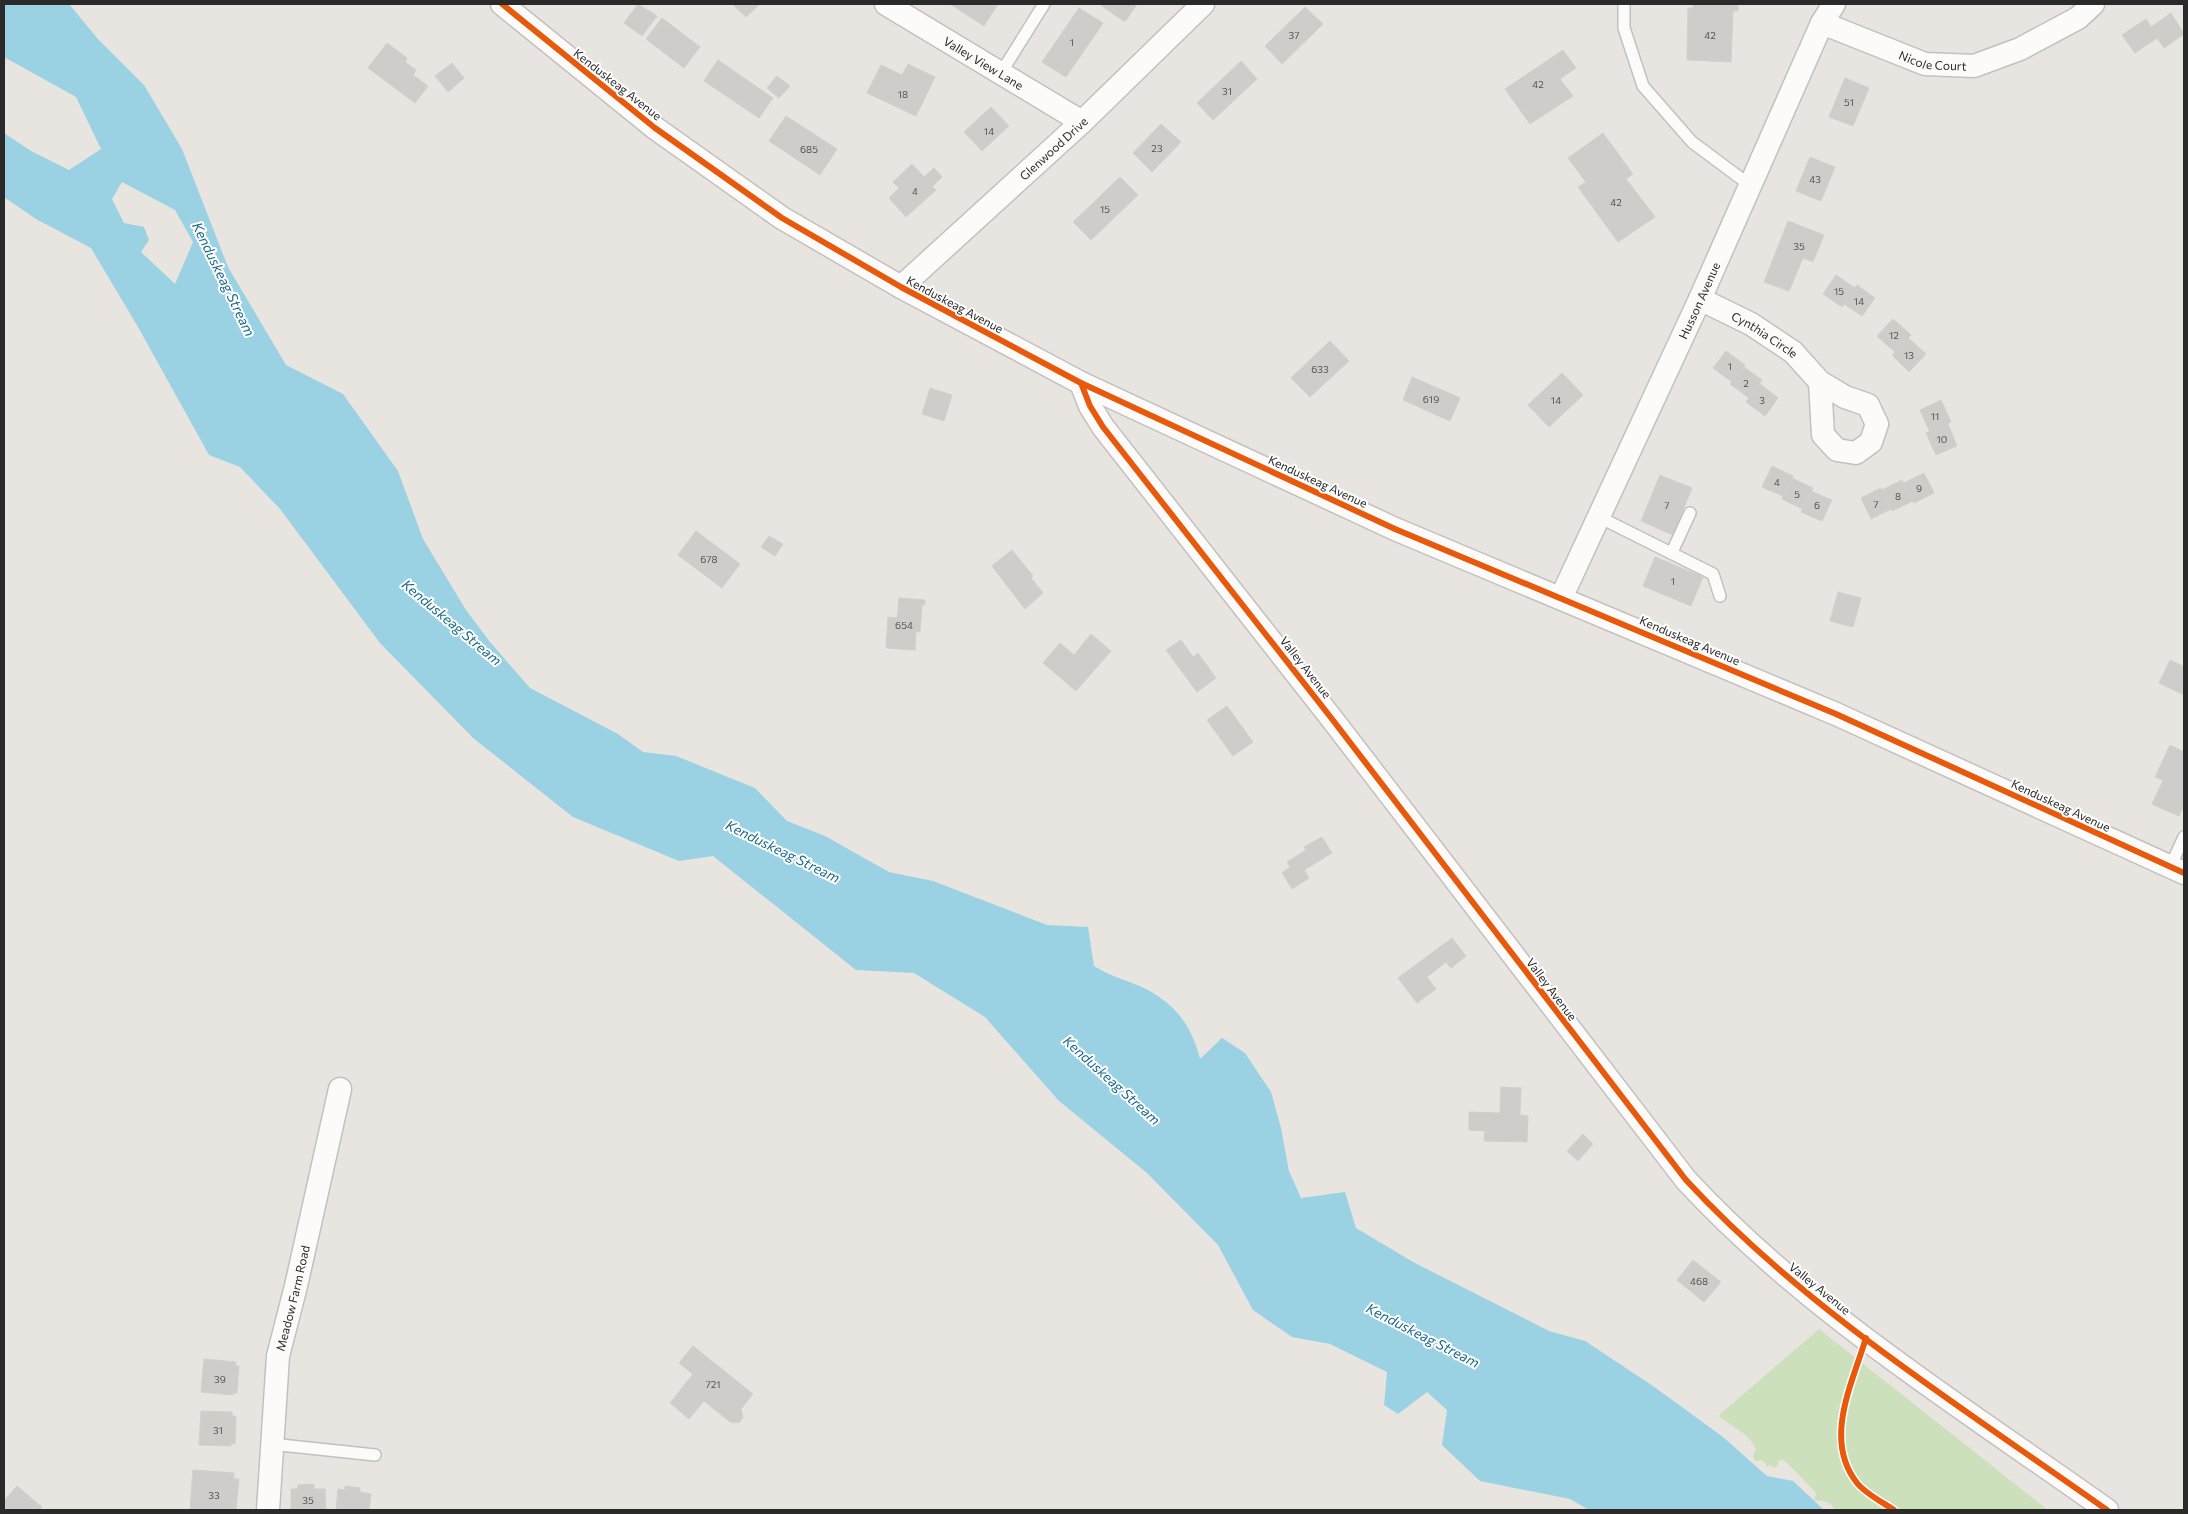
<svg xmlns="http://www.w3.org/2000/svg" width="2188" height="1514" font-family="Commissioner,sans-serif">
  <rect width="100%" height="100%" fill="#e8e4e0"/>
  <path fill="#cce0bc" d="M1819 1329 2048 1510H1835C1830 1501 1824 1500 1814 1501L1816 1494C1815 1490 1787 1463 1782 1459L1779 1461 1776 1468 1769 1465 1766 1467V1464L1762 1460 1755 1461 1753 1456 1756 1449C1750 1434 1731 1426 1718 1416Z"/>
  <path fill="#9ad2e3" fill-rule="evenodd" d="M4 4H69L97 38 144 85 182 149 228 267 286 365 343 394 398 471 423 539 466 610 490 642 530 688 618 734 643 752 676 756 755 788 787 821 825 836 889 872 933 881 1047 925 1088 927 1094 966C1111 977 1130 981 1148 990 1177 1006 1192 1027 1200 1059L1222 1038 1245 1053 1271 1092 1281 1128 1289 1171 1301 1198 1345 1192 1356 1228 1413 1262 1549 1331 1585 1341 1653 1386 1723 1437 1767 1476 1793 1481 1824 1510H1589L1570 1499 1480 1481 1442 1445 1447 1410 1427 1392 1398 1414 1384 1405 1387 1372 1330 1344 1292 1337 1253 1310 1218 1245 1147 1173 1059 1101 985 1017 914 973 856 970 713 856 679 861 573 817 473 738 380 643 280 509 240 467 209 455 138 327 91 248 36 219 4 197V133L31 151 69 170 101 149 76 97 4 57ZM122 182 175 210 193 242 175 284 141 252 149 240 144 227 124 223 112 199Z"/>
  <g fill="#cfccc9" stroke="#d3d0cc">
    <path d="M638 4 657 16 642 36 624 23Z"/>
    <path d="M732 4H760L746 17Z"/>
    <path d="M950 4H998L984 26Z"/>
    <path d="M1104 4H1137L1125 22 1102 6Z"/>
    <path d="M1693 4H1738V11H1733L1731 62 1687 60 1688 8H1693Z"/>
    <path d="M1305 7 1323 24 1282 64 1265 46Z"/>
    <path d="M1079 8 1103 23 1066 77 1042 62Z"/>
    <path d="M2171 13 2184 34 2164 48 2157 38 2135 53 2122 35 2146 19 2151 27Z"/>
    <path d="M662 18 700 47 684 68 646 39Z"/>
    <path d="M387 43 407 58 405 62 416 70 413 75 428 86 415 103 368 68Z"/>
    <path d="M1563 50 1576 68 1560 79 1573 96 1530 124 1505 89Z"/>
    <path d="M718 60 773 98 759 118 704 81Z"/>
    <path d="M1241 61 1257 79 1213 120 1197 103Z"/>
    <path d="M452 63 464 78 448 92 435 76Z"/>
    <path d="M908 64 935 77 916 116 867 93 881 65 902 75Z"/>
    <path d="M777 76 790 86 779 98 767 88Z"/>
    <path d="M1845 78 1869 88 1853 126 1829 117Z"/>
    <path d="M991 107 1009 126 982 151 964 132Z"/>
    <path d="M786 116 837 149 820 175 769 141Z"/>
    <path d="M1161 124 1181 142 1152 172 1133 153Z"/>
    <path d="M1603 133 1633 174 1626 179 1655 217 1618 242 1578 187 1586 182 1568 158Z"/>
    <path d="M1810 157 1835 167 1821 201 1796 191Z"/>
    <path d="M912 164 924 177 934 168 942 177 932 187 936 190 906 217 889 198 899 188 893 182Z"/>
    <path d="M1120 177 1138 195 1091 240 1073 222Z"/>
    <path d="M1788 221 1824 235 1813 262 1803 258 1789 291 1764 282Z"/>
    <path d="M1836 275 1855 288 1842 307 1823 294Z"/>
    <path d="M1857 285 1875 298 1862 316 1844 304Z"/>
    <path d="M1893 319 1911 335 1895 352 1877 336Z"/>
    <path d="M1908 338 1926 354 1909 372 1892 355Z"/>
    <path d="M1330 341 1349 361 1310 397 1291 378Z"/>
    <path d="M1726 351 1745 365 1732 382 1713 368Z"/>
    <path d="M1744 367 1762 380 1749 398 1730 384Z"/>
    <path d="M1562 373 1583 395 1549 427 1528 405Z"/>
    <path d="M1412 377 1460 398 1450 421 1403 400Z"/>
    <path d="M1760 384 1778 398 1765 416 1746 402Z"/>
    <path d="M930 388 952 395 944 421 922 414Z"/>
    <path d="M1941 400 1951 422 1930 432 1920 410Z"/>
    <path d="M1948 424 1957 446 1936 455 1926 433Z"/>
    <path d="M1772 466 1793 476 1783 496 1762 487Z"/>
    <path d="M1924 473 1934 493 1914 503 1904 483Z"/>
    <path d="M1660 475 1692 488 1673 535 1641 521Z"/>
    <path d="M1792 478 1813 488 1803 509 1782 499Z"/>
    <path d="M1902 480 1913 501 1892 511 1882 490Z"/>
    <path d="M1881 488 1891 509 1871 519 1861 498Z"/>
    <path d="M1811 491 1832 500 1822 521 1801 512Z"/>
    <path d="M696 531 740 564 722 588 678 555Z"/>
    <path d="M769 536 783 544 775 556 761 547Z"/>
    <path d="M1012 550 1033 576 1031 578 1043 593 1025 609 992 566Z"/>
    <path d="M1655 557 1703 577 1691 606 1643 586Z"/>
    <path d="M1838 592 1861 598 1853 627 1830 621Z"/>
    <path d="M899 598 925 600V605H922L920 632H916L915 650 886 648 888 617 897 618Z"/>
    <path d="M1091 634 1111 651 1076 691 1043 663 1060 643 1074 655Z"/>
    <path d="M1181 640 1193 657 1198 653 1216 678 1197 692 1166 650Z"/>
    <path d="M2170 660 2184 667V695L2159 683Z"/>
    <path d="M1227 706 1253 742 1233 756 1207 720Z"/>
    <path d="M2170 745 2184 752V805L2179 816 2152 804 2163 780 2155 777Z"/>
    <path d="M1322 837 1332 853 1304 870 1309 878 1292 889 1282 873 1290 867 1287 862 1306 850 1304 847Z"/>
    <path d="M1452 938 1466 956 1451 968 1446 962 1427 977 1436 989 1417 1003 1398 978Z"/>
    <path d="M1501 1087 1521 1088 1520 1115 1528 1116 1527 1142 1484 1141 1485 1131 1469 1130V1112L1500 1113Z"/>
    <path d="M1583 1134 1593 1144 1578 1161 1567 1151Z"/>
    <path d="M1693 1260 1721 1282 1704 1302 1677 1280Z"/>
    <path d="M693 1346 753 1394 741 1409 743 1417 740 1422 733 1423 729 1421 704 1401 689 1419 670 1403 693 1374 679 1363Z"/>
    <path d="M204 1359 236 1362V1366H239L237 1393H233V1395L201 1392Z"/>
    <path d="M201 1411 232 1412V1416H236L235 1444 231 1443V1446L199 1445Z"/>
    <path d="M193 1470 234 1473V1479H239L236 1510H190Z"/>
    <path d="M314 1484V1489H325L326 1510H291V1489H298V1485Z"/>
    <path d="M17 1486 42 1507 39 1510H4V1501Z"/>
    <path d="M345 1486 360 1488V1492L371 1494 369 1510H336L338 1489 345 1490Z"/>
  </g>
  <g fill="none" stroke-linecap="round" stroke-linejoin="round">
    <defs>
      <g id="lane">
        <path d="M1624 4V28L1643 86 1692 142 1751 186"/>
        <path d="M1001 73 1044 4"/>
        <path d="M1599 517 1713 574 1720 596"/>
        <path d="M1672 552 1690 513"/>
        <path d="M2170 867 2184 837"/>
        <path d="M271 1444 375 1455"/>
      </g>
      <g id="street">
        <path d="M502 4 655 128 782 218 901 287 1081 383 1395 529 1836 714 2184 873"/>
        <path id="s1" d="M886 4 1082 122"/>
        <path id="s2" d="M1822 23 1925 64 1974 66 2020 49 2078 18 2093 4"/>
        <path id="s3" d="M901 287 1082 122 1203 4"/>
        <path id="s4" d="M1700 299 1751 324 1793 352 1820 382 1823 435 1837 450 1856 453 1871 442 1877 424 1868 405 1845 397 1820 382"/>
        <path d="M1081 383 1090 406 1103 427 1332 719 1686 1180C1807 1311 1962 1407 2107 1510"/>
        <path id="s5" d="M1561 598 1700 299 1822 23 1834 4"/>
        <path id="s6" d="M268 1510 278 1356 296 1286 340 1089"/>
      </g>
    </defs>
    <use href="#lane" stroke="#c2c0c1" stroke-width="14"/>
    <use href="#street" stroke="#c2c0c1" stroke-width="25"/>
    <use href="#lane" stroke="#fcfbfa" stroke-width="11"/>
    <use href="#street" stroke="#fcfbfa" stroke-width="22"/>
    <defs>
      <g id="cycleway">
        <path d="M502 4 655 128 782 218 901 287 1081 383 1395 529 1836 714 2184 873"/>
        <path d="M1081 383 1090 406 1103 427 1332 719 1686 1180C1807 1311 1962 1407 2107 1510"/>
        <path d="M1866 1338C1852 1384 1823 1440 1857 1483 1866 1494 1882 1502 1894 1510"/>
      </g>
    </defs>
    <use href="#cycleway" stroke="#fff" stroke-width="9"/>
    <use href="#cycleway" stroke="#e8590c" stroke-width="6"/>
  </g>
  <g text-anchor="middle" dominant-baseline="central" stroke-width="4" stroke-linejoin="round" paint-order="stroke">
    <g font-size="10" fill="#545352">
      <text x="1294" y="35">37</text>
      <text x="1710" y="35">42</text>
      <text x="1072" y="42">1</text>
      <text x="1538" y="84">42</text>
      <text x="1227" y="91">31</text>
      <text x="903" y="94">18</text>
      <text x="1849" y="102">51</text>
      <text x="989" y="131">14</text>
      <text x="1157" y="148">23</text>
      <text x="809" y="149">685</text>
      <text x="1815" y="179">43</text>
      <text x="915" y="191">4</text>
      <text x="1616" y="202">42</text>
      <text x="1105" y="209">15</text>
      <text x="1799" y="246">35</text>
      <text x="1839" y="291">15</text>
      <text x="1859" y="301">14</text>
      <text x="1894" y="335">12</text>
      <text x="1909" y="355">13</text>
      <text x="1730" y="366">1</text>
      <text x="1320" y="369">633</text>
      <text x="1746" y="383">2</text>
      <text x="1431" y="399">619</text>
      <text x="1556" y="400">14</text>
      <text x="1762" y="400">3</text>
      <text x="1935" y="416">11</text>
      <text x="1942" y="439">10</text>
      <text x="1777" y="482">4</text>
      <text x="1919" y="488">9</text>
      <text x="1797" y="494">5</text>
      <text x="1898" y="496">8</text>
      <text x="1876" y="504">7</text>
      <text x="1667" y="505">7</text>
      <text x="1817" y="505">6</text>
      <text x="709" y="559">678</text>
      <text x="1673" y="581">1</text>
      <text x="904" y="625">654</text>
      <text x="1699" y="1281">468</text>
      <text x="220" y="1379">39</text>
      <text x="713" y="1384">721</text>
      <text x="218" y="1430">31</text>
      <text x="214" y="1495">33</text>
      <text x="308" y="1500">35</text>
    </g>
    <g font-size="12" fill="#2a2a2a" stroke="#fff">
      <text stroke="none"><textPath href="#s2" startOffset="118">Nicole Court</textPath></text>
      <text stroke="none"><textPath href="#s1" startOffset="114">Valley View Lane</textPath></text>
      <text transform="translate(618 84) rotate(38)">Kenduskeag Avenue</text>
      <text stroke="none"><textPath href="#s3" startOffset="206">Glenwood Drive</textPath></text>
      <text stroke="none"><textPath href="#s5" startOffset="328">Husson Avenue</textPath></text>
      <text transform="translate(955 304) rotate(28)">Kenduskeag Avenue</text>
      <text stroke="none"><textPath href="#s4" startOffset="74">Cynthia Circle</textPath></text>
      <text transform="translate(1318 481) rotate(25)">Kenduskeag Avenue</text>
      <text transform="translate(1690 640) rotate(23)">Kenduskeag Avenue</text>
      <text transform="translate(1306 667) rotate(52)">Valley Avenue</text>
      <text transform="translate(2061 805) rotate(25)">Kenduskeag Avenue</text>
      <text transform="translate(1552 989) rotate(53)">Valley Avenue</text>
      <text transform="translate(1820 1288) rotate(39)">Valley Avenue</text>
      <text stroke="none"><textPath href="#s6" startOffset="214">Meadow Farm Road</textPath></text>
    </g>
    <g font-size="14" font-style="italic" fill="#196a8f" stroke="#fff">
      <text transform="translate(224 279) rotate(64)">Kenduskeag Stream</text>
      <text transform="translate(452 622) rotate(40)">Kenduskeag Stream</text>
      <text transform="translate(783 851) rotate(26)">Kenduskeag Stream</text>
      <text transform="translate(1112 1080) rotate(42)">Kenduskeag Stream</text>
      <text transform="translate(1423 1335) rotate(27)">Kenduskeag Stream</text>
    </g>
  </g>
  <rect width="2188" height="1514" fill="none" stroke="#2a2a2a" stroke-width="10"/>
</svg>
